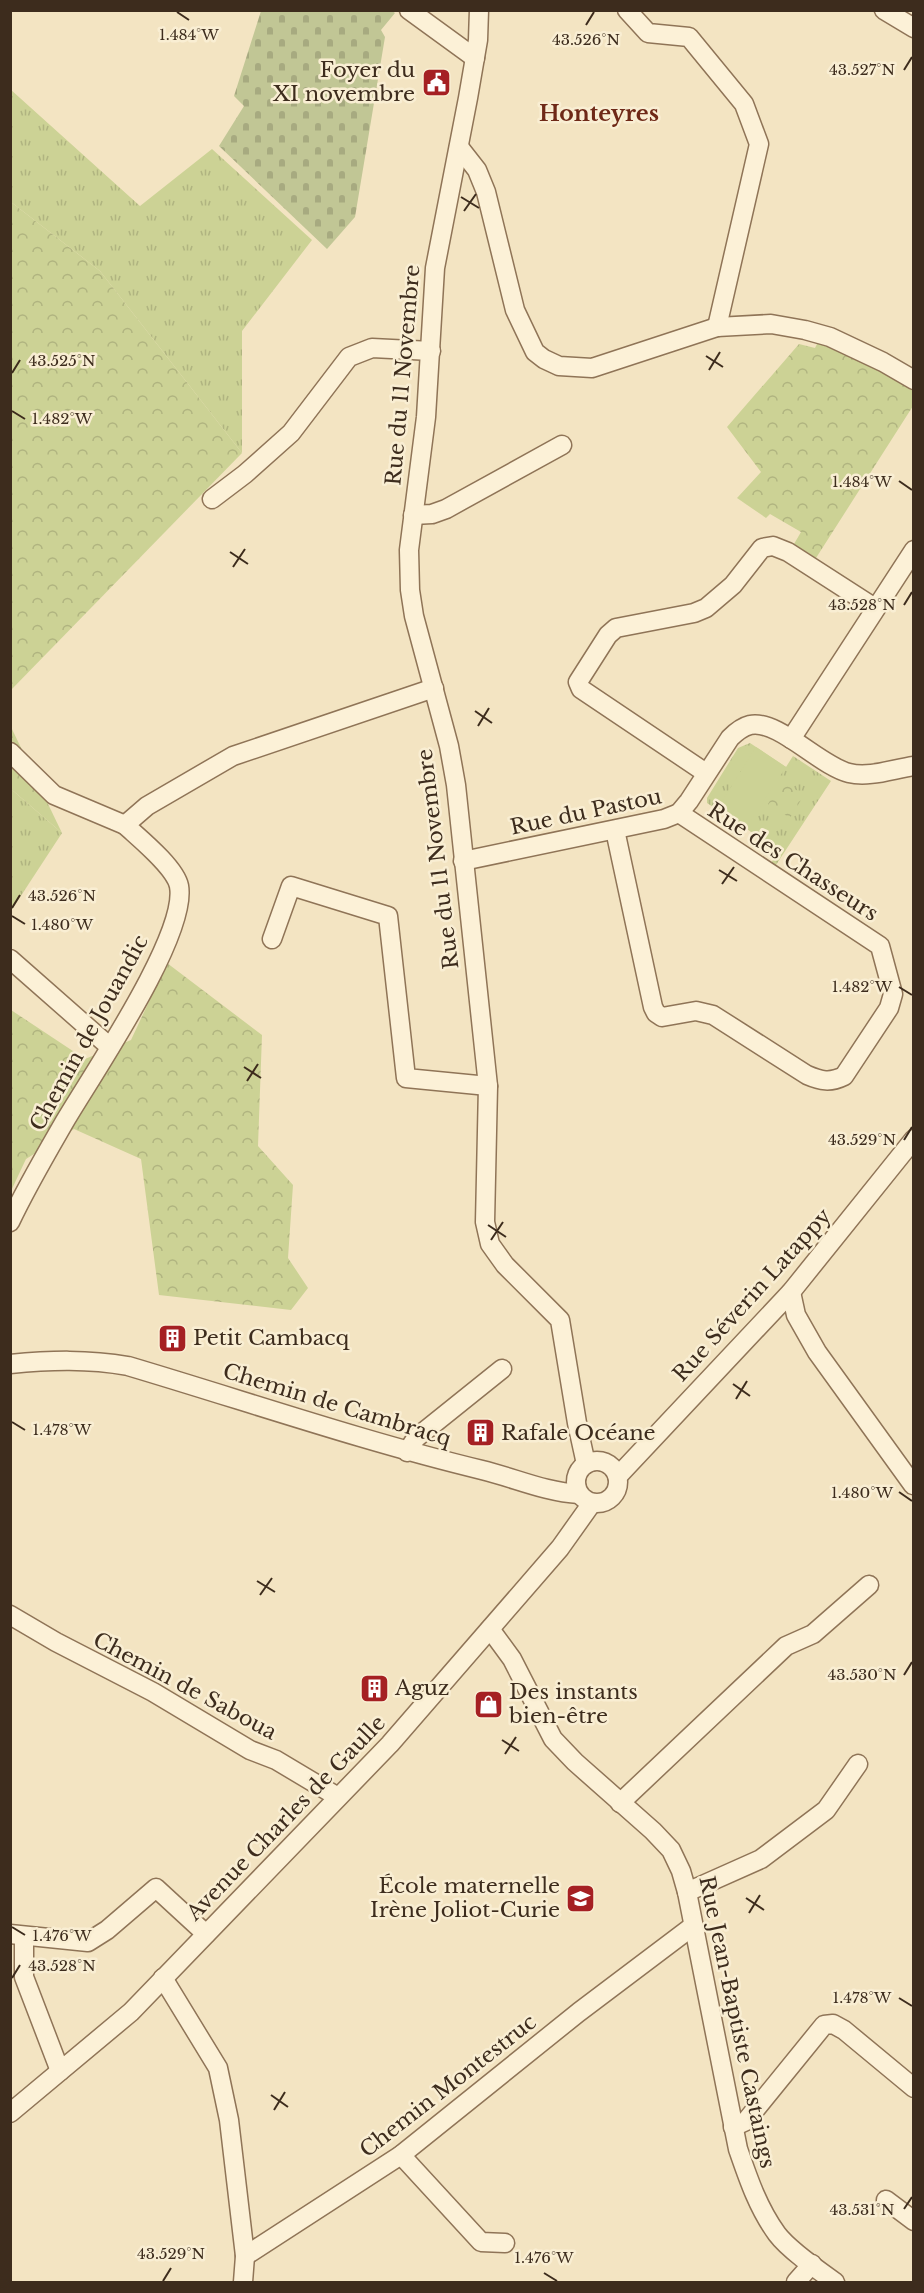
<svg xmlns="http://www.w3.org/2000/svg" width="924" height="2293" font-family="'Libre Baskerville',serif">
  <defs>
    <pattern id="grass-tufts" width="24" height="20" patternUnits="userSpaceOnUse" patternTransform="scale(1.5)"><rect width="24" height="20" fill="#ccd295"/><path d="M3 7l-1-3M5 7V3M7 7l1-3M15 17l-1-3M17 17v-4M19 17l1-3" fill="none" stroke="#b0b480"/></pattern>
    <pattern id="forest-crowns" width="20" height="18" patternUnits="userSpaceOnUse" patternTransform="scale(1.5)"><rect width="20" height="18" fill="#ccd295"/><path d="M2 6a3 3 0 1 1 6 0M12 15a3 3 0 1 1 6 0" fill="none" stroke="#b0b480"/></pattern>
    <pattern id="cemetery-stones" width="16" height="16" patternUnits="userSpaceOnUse" patternTransform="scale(1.5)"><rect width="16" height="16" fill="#c1c695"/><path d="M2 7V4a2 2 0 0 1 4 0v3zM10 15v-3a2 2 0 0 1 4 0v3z" fill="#a7aa80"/></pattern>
  </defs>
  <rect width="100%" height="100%" fill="#f3e4c2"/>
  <g fill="url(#grass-tufts)">
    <path d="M10 89 140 206 212 149 312 240 242 331V453L100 271 11 202Z"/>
    <path d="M750 743 786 767 793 756 831 781 774 868 770 865 779 850 707 803V798L738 748Z"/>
    <path d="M11 789 62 833 11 911Z"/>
  </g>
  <g fill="url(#forest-crowns)">
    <path d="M11 202 100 271 242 453 11 690Z"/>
    <path d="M819 340 884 369 913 388V406L816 558 794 544 801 532 770 514 766 518 737 498 761 472 727 427 799 344 815 348Z"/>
    <path d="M11 727 62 833 11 789Z"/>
    <path d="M782 781 804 795 790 818 768 804Z"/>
    <path d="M167 963 262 1035 258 1146 293 1185 288 1258 308 1288 291 1310 159 1295 141 1159 74 1129 26 1159 11 1191V1010L85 1059 131 1040Z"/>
  </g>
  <path fill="url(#cemetery-stones)" d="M391 10 395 13 381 30 385 37 355 217 327 249 219 146 244 106 234 96 261 11Z"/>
  <path fill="#ccd295" d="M756 747 786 767 746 828 717 809Z"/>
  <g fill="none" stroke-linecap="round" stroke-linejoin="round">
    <defs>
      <g id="minor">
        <path d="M409 10 475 58"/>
        <path d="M479 10 478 40 468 98 435 268 426 417 409 550 410 590 414 616 449 746 456 785 488 1086 485 1222 490 1244 505 1265 560 1320 577 1423 586 1464"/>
        <path d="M627 10 648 33 689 37 744 104 759 144 717 327"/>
        <path d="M884 10 914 28"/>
        <path d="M459 147 477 170 486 192 515 310 535 352 544 359 559 366 592 368 717 327 771 324 805 330 830 337 883 362 914 380"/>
        <path d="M212 499 245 474 291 433 349 357 372 348 431 351"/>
        <path d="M413 515 432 514 446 509 562 445"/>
        <path d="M791 739 914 550"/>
        <path d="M10 752 54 795 125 825"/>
        <path d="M706 773 581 689 578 682 608 635 616 628 694 613 706 608 733 585 762 548 773 546 788 552 875 608"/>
        <path d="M615 830 653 1007 656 1013 662 1017 696 1011 713 1015 807 1075C821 1081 830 1083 844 1076L889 1008 893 994 880 946 679 813"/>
        <path d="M463 861 664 819 679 813 689 801 730 738C736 732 742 727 750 725 778 719 820 766 849 773 869 778 893 769 914 766"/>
        <path d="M272 939 291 886 388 916 406 1078 488 1086"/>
        <path d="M10 959 110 1047"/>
        <path d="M10 1222C26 1188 46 1154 65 1121 92 1075 188 935 179 886 175 867 139 838 125 825L147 806 233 756 434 688"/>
        <path d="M791 1292 796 1315 817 1352 913 1485"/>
        <path d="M10 1364C51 1360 88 1359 128 1366 246 1401 362 1441 482 1470 515 1478 545 1492 579 1494"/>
        <path d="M407 1452 416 1438 502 1369"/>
        <circle cx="597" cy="1482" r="21"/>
        <path d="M618 1476 791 1292 914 1139"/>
        <path d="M10 1615 56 1642 153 1692 250 1750 276 1760 338 1797"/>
        <path d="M490 1629 512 1659 553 1739 575 1762 653 1831 671 1850 681 1871 687 1892 738 2149C748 2178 758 2208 777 2234 789 2250 818 2270 835 2282"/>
        <path d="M620 1803 786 1646 813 1634 869 1585"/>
        <path d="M687 1892 761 1859 826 1810 858 1764"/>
        <path d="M10 1934 88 1942 107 1930 156 1888 206 1934"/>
        <path d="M24 1936V1977L60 2071"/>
        <path d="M163 1978 218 2068 229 2120 245 2256 243 2282"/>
        <path d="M10 2113 131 2012 390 1744 560 1548 592 1503"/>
        <path d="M733 2127 746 2121 824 2025 833 2024 844 2030 914 2088"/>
        <path d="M401 2155 481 2242 505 2243"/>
        <path d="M886 2200 914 2221"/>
        <path d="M245 2256 401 2155 579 2012 693 1926"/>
        <path d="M796 2282 812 2264"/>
      </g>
    </defs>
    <use href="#minor" stroke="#8f7457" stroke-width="21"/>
    <use href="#minor" stroke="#fcf1d7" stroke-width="18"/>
  </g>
  <path fill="none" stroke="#3d2c1d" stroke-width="2" d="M177 12 189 20M586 25 594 12M904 70 912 57M461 197 479 208M464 211 476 194M706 356 723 367M709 370 720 352M12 373 20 360M12 411 25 419M899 481 912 490M230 552 248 564M233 567 245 549M904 605 912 592M475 711 492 723M478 726 489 708M719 870 737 881M722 884 734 867M12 908 20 895M12 916 25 924M899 987 912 995M244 1067 261 1078M247 1081 258 1064M904 1140 912 1127M488 1225 506 1237M491 1240 503 1222M733 1384 750 1396M736 1399 747 1381M12 1422 25 1430M899 1492 912 1501M257 1581 275 1592M260 1595 272 1578M904 1675 912 1662M502 1740 519 1751M505 1754 516 1737M746 1898 764 1910M749 1913 760 1895M12 1927 25 1935M12 1978 20 1965M899 1998 912 2006M271 2095 288 2107M274 2110 285 2092M904 2209 912 2197M544 2273 557 2281M163 2281 171 2268"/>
  <defs>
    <symbol id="civic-square" viewBox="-11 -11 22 22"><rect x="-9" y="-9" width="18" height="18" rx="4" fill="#a52023" stroke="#f9eed3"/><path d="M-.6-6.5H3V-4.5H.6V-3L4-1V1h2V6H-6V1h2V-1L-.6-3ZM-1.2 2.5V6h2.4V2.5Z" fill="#fff"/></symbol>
    <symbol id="building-square" viewBox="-11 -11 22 22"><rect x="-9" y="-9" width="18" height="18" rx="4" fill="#a52023" stroke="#f9eed3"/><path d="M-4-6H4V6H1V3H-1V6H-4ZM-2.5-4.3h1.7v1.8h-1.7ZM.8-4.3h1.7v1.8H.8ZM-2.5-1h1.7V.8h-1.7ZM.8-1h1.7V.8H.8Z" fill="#fff"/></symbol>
    <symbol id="shop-square" viewBox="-11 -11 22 22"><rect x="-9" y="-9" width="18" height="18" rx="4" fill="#a52023" stroke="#f9eed3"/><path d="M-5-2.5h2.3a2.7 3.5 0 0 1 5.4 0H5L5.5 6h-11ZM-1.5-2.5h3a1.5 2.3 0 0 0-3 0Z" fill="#fff"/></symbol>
    <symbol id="school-square" viewBox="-11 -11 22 22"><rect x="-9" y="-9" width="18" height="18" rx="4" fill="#a52023" stroke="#f9eed3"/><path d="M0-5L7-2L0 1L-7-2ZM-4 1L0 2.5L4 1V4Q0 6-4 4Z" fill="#fff"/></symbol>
  </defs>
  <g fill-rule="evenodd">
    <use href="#civic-square" x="420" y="66" width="33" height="33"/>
    <use href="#building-square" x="156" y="1322" width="33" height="33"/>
    <use href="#building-square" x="464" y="1416" width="33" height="33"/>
    <use href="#building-square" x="358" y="1672" width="33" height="33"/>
    <use href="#shop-square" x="472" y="1688" width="33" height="33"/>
    <use href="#school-square" x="564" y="1882" width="33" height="33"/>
  </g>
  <g text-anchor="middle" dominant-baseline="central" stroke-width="5" stroke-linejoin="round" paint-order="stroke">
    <g font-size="21" fill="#3d2c1d" stroke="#f9eed3" text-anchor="start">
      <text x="415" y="70" text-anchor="end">Foyer du<tspan x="415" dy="24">XI novembre</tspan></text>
      <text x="193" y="1338">Petit Cambacq</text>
      <text x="501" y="1433">Rafale Océane</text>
      <text x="395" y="1688">Aguz</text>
      <text x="509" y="1692">Des instants<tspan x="509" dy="24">bien-être</tspan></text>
      <text x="560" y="1886" text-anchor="end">École maternelle<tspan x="560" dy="24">Irène Joliot-Curie</tspan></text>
    </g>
    <g font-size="21" fill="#3d2c1d" stroke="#f9eed3">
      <text transform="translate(403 375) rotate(-85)">Rue du 11 Novembre</text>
      <text transform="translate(586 812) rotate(-12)">Rue du Pastou</text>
      <text transform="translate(438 859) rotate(-97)">Rue du 11 Novembre</text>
      <text transform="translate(793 862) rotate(33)">Rue des Chasseurs</text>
      <text transform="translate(89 1033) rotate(-61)">Chemin de Jouandic</text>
      <text transform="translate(752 1295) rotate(-48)">Rue Séverin Latappy</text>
      <text transform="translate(337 1405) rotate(17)">Chemin de Cambracq</text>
      <text transform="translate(185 1686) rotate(28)">Chemin de Saboua</text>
      <text transform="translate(286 1818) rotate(-46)">Avenue Charles de Gaulle</text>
      <text transform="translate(737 2022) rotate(78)">Rue Jean-Baptiste Castaings</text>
      <text transform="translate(448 2086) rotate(-38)">Chemin Montestruc</text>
    </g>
    <g font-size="22" font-weight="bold" fill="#6f2917" stroke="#f9eed3">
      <text x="599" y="113">Honteyres</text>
    </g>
  </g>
  <g font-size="15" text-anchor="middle" fill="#3d2c1d" stroke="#f9eed3" stroke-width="5" stroke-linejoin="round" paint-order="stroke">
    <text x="189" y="40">1.484°W</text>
    <text x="586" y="45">43.526°N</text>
    <text x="862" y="75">43.527°N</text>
    <text x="62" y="366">43.525°N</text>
    <text x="62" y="424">1.482°W</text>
    <text x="862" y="487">1.484°W</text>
    <text x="862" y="610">43.528°N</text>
    <text x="62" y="901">43.526°N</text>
    <text x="62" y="930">1.480°W</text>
    <text x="862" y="992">1.482°W</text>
    <text x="862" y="1145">43.529°N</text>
    <text x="62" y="1435">1.478°W</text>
    <text x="862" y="1498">1.480°W</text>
    <text x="862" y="1680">43.530°N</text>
    <text x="62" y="1941">1.476°W</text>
    <text x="62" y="1971">43.528°N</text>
    <text x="862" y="2003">1.478°W</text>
    <text x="862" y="2215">43.531°N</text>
    <text x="171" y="2259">43.529°N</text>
    <text x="544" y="2263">1.476°W</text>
  </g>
  <rect width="924" height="2293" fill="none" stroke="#3d2c1d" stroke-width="24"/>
</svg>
